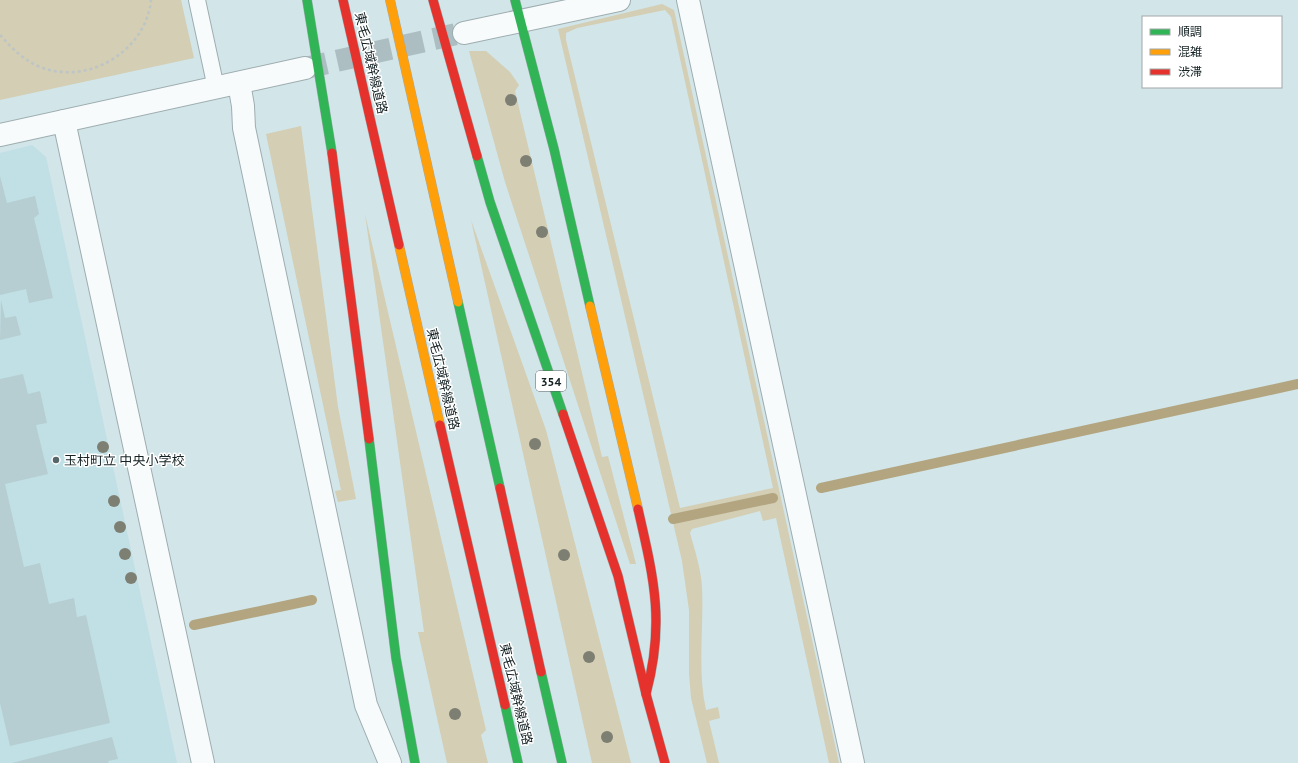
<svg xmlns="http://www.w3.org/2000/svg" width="1298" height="763" font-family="'PT Sans','Noto Sans JP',sans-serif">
  <rect width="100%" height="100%" fill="#d2e5e8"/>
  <path fill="#c0e0e5" d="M32 145 46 157 177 763H0V153Z"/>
  <g fill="#d3ceb4" fill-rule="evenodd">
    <path d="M0 0H181L194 58 0 100Z"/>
    <path d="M662 4 674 10 839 763H829L776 518 763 521 760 511 692 529 690 533C695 551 701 569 702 587 704 628 697 669 706 710L718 707 720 718 709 721 719 763H707L691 698 689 673V610L682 561 558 29ZM665 10 671 17 773 488 680 508 566 40V33L577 28Z"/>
    <path d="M469 51H486L510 72 519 85 515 91 602 457 608 456 636 564H630L505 182Z"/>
    <path d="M301 126 338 407 356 499 338 502 335 491 341 490 266 134Z"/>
    <path d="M365 214 486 730 481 735 488 763H447L418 632H424Z"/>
    <path d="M471 220 546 430 631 763H592Z"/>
  </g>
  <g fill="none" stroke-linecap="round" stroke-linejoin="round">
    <g stroke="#b2a580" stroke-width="10">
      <path d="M821 488 1298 384"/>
      <path d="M673 519 773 498"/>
      <path d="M194 625 312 600"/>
    </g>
  </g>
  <g fill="#b6ced2">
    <path d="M0 176 7 203 35 196 39 214 34 218 53 298 29 303 26 289 0 295Z"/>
    <path d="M1 300 5 318 16 316 21 335 0 340Z"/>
    <path d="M23 374 28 394 40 391 47 423 36 425 48 474 5 484 24 567 40 563 49 604 74 598 77 617 86 615 110 723 10 746 0 703V379Z"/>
    <path d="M112 737 118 759 108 761 109 763H12Z"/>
  </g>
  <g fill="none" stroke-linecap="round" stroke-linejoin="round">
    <path stroke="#acbec1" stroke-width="22" stroke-dasharray="22 11" stroke-linecap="butt" d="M305 68 461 33"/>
    <defs>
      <path id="lane" d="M197 0 216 88"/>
      <g id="street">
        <path d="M688 0 853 763"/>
        <path d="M464 33 619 0"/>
        <path d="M239 83 243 106 244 128 366 705 390 763"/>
        <path d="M64 121 203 763"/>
        <path d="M0 135 305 68"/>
      </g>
      <g id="fast">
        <path d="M307 0 332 153"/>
        <path d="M515 0 554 149 590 306"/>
        <path d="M477 156 490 202 563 414"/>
        <path d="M458 302 500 488"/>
        <path d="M369 439 396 658 415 763"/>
        <path d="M541 672 562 763"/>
        <path d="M505 705 518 763"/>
      </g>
      <g id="slow">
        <path d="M390 0 458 302"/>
        <path d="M399 245 440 425"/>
        <path d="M590 306 638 509"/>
      </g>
      <g id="jam">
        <path d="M343 0 399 245"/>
        <path d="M433 0 477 156"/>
        <path d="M332 153 369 439"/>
        <path d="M563 414 618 576 646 694 665 763"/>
        <path d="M440 425 505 705"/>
        <path d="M500 488 541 672"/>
        <path d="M638 509C654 579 665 623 646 694"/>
      </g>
    </defs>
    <use href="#lane" stroke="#9eadb0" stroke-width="18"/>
    <use href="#street" stroke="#9eadb0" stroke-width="24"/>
    <use href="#fast" stroke="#9eadb0" stroke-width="10"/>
    <use href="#slow" stroke="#9eadb0" stroke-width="10"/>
    <use href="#jam" stroke="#9eadb0" stroke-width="10"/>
    <path stroke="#bdc5c5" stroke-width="2.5" stroke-dasharray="3 3" stroke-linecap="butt" d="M0 35C12 48 23 60 40 67 88 86 146 51 151 0"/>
    <use href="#lane" stroke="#f8fbfc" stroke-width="16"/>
    <use href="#street" stroke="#f8fbfc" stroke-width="22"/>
    <use href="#fast" stroke="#30b455" stroke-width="9"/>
    <use href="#slow" stroke="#ff9f0a" stroke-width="9"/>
    <use href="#jam" stroke="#e5322d" stroke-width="9"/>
  </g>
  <g fill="#7e7f73">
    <circle cx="511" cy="100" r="6"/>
    <circle cx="526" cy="161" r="6"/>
    <circle cx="542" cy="232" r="6"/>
    <circle cx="535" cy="444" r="6"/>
    <circle cx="103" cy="447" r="6"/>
    <circle cx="114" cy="501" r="6"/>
    <circle cx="120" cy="527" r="6"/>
    <circle cx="125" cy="554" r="6"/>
    <circle cx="564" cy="555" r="6"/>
    <circle cx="131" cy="578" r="6"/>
    <circle cx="589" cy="657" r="6"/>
    <circle cx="455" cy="714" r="6"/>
    <circle cx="607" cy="737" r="6"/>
  </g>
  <circle fill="#576669" stroke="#fff" stroke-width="1.5" cx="56" cy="460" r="4"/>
  <g text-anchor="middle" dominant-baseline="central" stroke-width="3" stroke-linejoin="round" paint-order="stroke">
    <rect fill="#fff" stroke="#5b6466" stroke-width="1" x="536" y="371" width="30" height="20" rx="3"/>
    <g font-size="12" font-weight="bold" fill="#152224">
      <text x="551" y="381">354</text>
    </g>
    <g font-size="13" fill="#152224" stroke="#fff">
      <text transform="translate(371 63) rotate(77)">東毛広域幹線道路</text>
      <text transform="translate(443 379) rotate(77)">東毛広域幹線道路</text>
      <text transform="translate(516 694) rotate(77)">東毛広域幹線道路</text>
    </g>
    <g font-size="13" fill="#152224" stroke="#fff" text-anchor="start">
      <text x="64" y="460">玉村町立 中央小学校</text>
    </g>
  </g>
  <rect x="1142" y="16" width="140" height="72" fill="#ffffff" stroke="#a1a7a7"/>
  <rect x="1150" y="29" width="20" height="6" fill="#30b455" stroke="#a1a7a7"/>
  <text x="1178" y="36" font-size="12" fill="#152224">順調</text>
  <rect x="1150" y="49" width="20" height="6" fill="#ff9f0a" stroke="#a1a7a7"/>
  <text x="1178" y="56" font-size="12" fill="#152224">混雑</text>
  <rect x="1150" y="69" width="20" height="6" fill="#e5322d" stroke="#a1a7a7"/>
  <text x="1178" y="76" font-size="12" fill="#152224">渋滞</text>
</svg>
